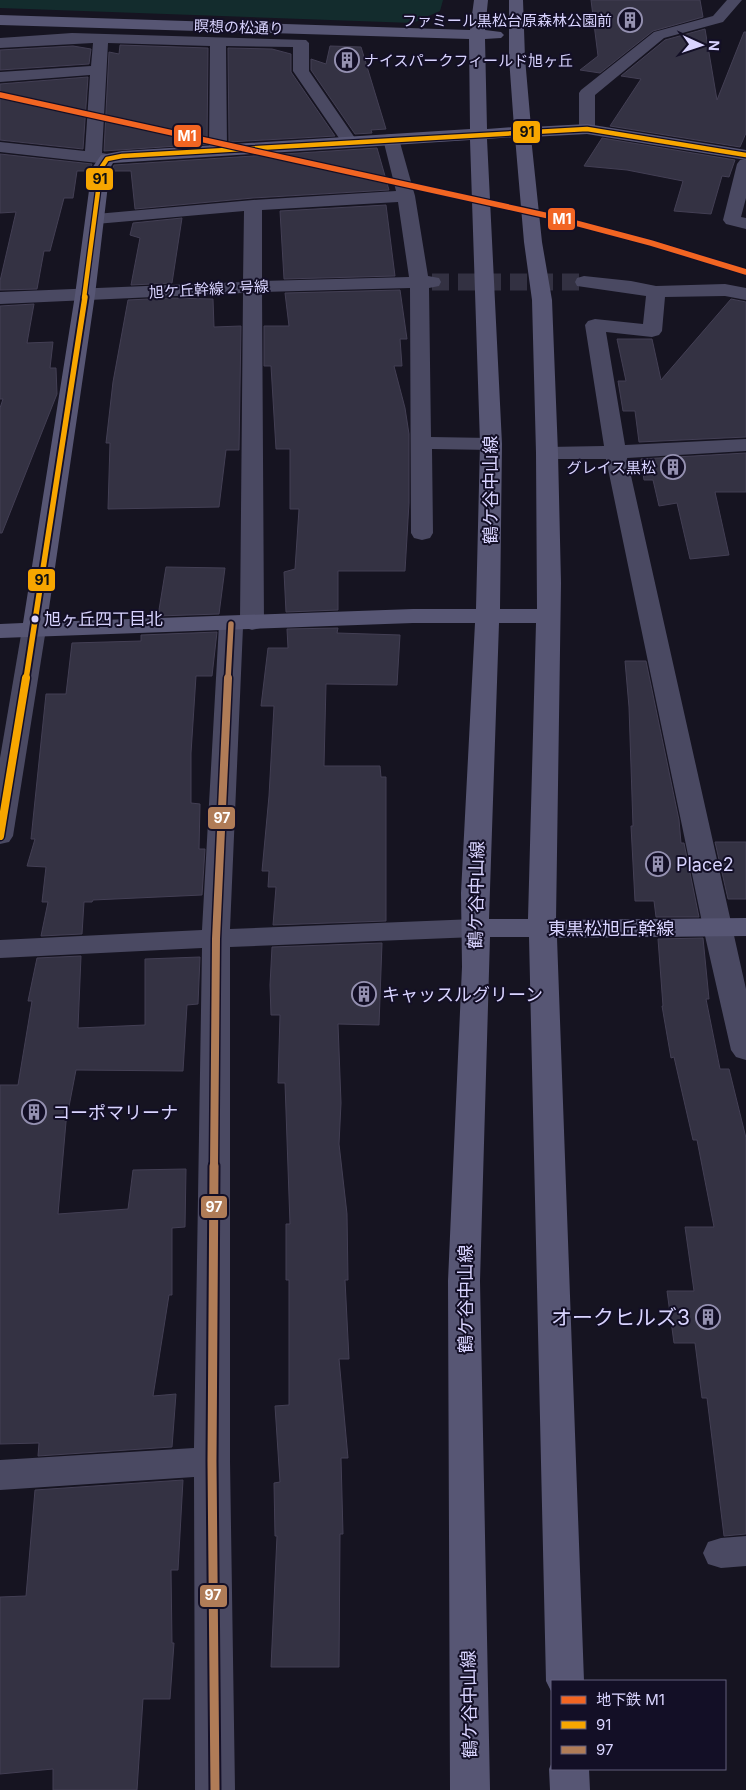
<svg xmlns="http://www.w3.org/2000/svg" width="746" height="1790" font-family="Inter,'Noto Sans JP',sans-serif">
  <rect width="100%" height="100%" fill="#161421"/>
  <path fill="#132c2d" d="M0 0H443L440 11 413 23 0 8Z"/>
  <g fill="#343243" stroke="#433f54">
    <path d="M591 0H700L703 17 653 31 600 73 580 70 598 56Z"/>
    <path d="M705 29 717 100 744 32H746V133L740 147 610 126 641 79 621 76 665 40Z"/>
    <path d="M120 45 208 48 207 144 104 151 109 52 119 54Z"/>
    <path d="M73 46 91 49 89 64 0 70V50Z"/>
    <path d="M330 46 361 47 386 129 371 130 372 133 355 134 311 70V59L326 64Z"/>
    <path d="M228 48 272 49 291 54V72L335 136 229 142Z"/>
    <path d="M88 77 83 149 0 140V84Z"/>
    <path d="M602 138 735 160 729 177 722 176 711 214 674 211 683 181 627 170 584 166Z"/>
    <path d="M377 148 389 190 253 198 135 209 131 171H112L114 165Z"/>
    <path d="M0 154 92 164 90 171H77L73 198H64L50 251H44L37 289 0 290V281L16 212 0 213Z"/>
    <path d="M386 205 395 276 284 279 280 211Z"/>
    <path d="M182 218 172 283 131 285 140 238 130 235 133 223Z"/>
    <path d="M400 290 407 339H400L402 366H394L405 408 409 434V503L405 571H338V610L286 612 284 572 295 569 299 509H290V449H276L271 366H264V326H289L285 293Z"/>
    <path d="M169 298 213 299 214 327 241 326 239 450H226L219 507 108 509 110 443H106L113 382 128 300Z"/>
    <path d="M731 299 746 302V437L639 442 635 411H623L618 381H626L617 339H652L661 380Z"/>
    <path d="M34 304 27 343 53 342 50 368H56L57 394 2 533H0V408L3 399H0V306Z"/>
    <path d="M746 453V492H715L729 555 690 559 677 503 659 506 653 480H644L641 459Z"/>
    <path d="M166 567 225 568 219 614 158 616Z"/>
    <path d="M338 628 337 633 400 635 397 685 326 684 324 766H380L381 777H386V921L273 925 276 887H268L269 871H262L269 796 274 706H261L268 648H288L287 629Z"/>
    <path d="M217 632 212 676H196L191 753V803L200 804 199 849H205L202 895 93 900 92 902H84L82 934 41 936 48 902H42L46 867 27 866 35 839H31L46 694H66L72 643 141 641V635Z"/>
    <path d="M625 661H646L679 820 681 843H684L699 917H656L654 901H635L631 826H633L629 707Z"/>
    <path d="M715 842H746V899H728Z"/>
    <path d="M703 938 709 999H706L720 1069H729L746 1138V1534L724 1536 707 1398H702L695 1343H674L667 1291H694L685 1227H714L697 1140H693L674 1057 671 1058 662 1006H663L658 939Z"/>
    <path d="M382 943 379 1025 338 1024 341 1103 339 1144 347 1214 348 1280H345L349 1359H339L348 1458H341L343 1534H340L339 1667H271L277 1536H275L274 1483 280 1482 275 1406 289 1405V1280H286V1224H290L285 1083H278L280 1015H271L270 985 272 947Z"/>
    <path d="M81 956 78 1028 145 1025V959L200 957 198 1004 187 1005 183 1071 76 1070 66 1122 58 1214 128 1209 133 1170 186 1169 185 1227 172 1228V1295H169L153 1396 176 1394 172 1447 38 1456 39 1443 0 1444V1085H18L32 1001H28L37 958Z"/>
    <path d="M183 1480 178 1570H171L172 1643H174L170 1699H143L137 1790H53V1769L0 1774V1597L26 1596 35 1490Z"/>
  </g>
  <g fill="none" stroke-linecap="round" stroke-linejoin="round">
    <path stroke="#333142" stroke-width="17" stroke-dasharray="17 9" stroke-linecap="butt" d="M432 282H584"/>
    <g fill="#4a4962" fill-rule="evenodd">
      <path d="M727 0H742L723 22 664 38 595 95V129L593 133H581L579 129V93L581 90 654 32 713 16Z"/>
      <path d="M72 33 306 40 309 43V71L357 141 355 145H343L341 141 293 71V47L226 46 227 149 224 153H212L209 149 210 46 108 43 102 153 113 155 116 159 113 163 107 164 0 152V142L85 151 90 75 0 82V72L91 66 93 43 0 48V38Z"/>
      <path d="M391 134 397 135 399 139 415 196 428 276 439 278 441 282 439 286 429 288 431 437 491 438 498 440 502 444 498 448 491 450 432 449 433 533 430 538 422 540 414 538 411 533 410 288 262 292 264 623 260 628 252 630 243 627 230 929 475 919 485 922 489 928 485 934 475 937 230 947V1461L235 1790H195L194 1477 0 1490V1460L194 1448 202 948 0 958V940L202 930 219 624 223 619 231 617 240 620 243 293 0 304V292L243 282 244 211 96 224 90 223 87 219 90 215 96 214 253 200 396 191 383 139 385 135ZM398 202 409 277 262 281V210Z"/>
      <path d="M746 159V198L741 217 746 218V229L726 224 723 220 737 164 740 160Z"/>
      <path d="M584 276 631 281 656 286 725 284 746 288V300L725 296 665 297 662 331 659 335 652 337 606 332 625 445 746 439V451L627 458 746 989V1060L736 1057 731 1050 703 927 606 459H547L539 458 536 453 539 448 547 447 604 446 585 325 588 321 595 319 643 324 646 296 577 286 575 282 577 278Z"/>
      <path d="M34 622 42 624 46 629 13 836 9 842 0 844V758L22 629 26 624Z"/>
      <path d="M746 1536V1566L721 1568 708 1564 703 1553 708 1542 721 1538Z"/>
    </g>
    <g fill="#575674" fill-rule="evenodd">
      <path d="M474 0H488L485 30 501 32 504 35 501 38 485 39 487 129 514 127 509 58V0H523L525 58 531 127 587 124 746 150V160L587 134 531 137 542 242 552 300 558 453 561 583 556 920 746 918V936L557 938 584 1681H552V1693L546 1681 529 937H490L480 1281 490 1790H450L448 1281 462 967 461 893 475 623H413L0 638V624L23 623 75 295 92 168 101 155 122 151 470 129 469 39 0 25V15L470 30ZM515 137 524 242 532 300 536 453 537 609H500L502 444 487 139ZM470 140 480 444 476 609H413L47 622 95 295 110 168 113 163ZM499 623H536L528 919H489Z"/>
      <path d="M552 1762V1769H589L590 1790H550L549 1769Z"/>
    </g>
    <defs>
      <path id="bus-1-far2" d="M84 298 101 168 107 159 122 156 587 129 746 155"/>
      <path id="bus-1-far1" d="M26 679 85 297"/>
      <path id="bus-1" d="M0 836 26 678"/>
      <path id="bus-2-far2" d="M228 679 231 624"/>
      <path id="bus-2-far1" d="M214 1167 216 939 228 678"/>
      <path id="bus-2" d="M214 1166 212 1461 215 1790"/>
    </defs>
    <use href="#bus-1-far2" stroke="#130f26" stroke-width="7"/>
    <use href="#bus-1-far1" stroke="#130f26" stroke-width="9"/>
    <use href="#bus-1" stroke="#130f26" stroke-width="11"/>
    <use href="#bus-2-far2" stroke="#130f26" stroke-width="9"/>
    <use href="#bus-2-far1" stroke="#130f26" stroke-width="11"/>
    <use href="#bus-2" stroke="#130f26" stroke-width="13"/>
    <use href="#bus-1-far2" stroke="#f7a600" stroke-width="4.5"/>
    <use href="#bus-1-far1" stroke="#f7a600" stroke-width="5.5"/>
    <use href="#bus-1" stroke="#f7a600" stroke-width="8"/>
    <use href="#bus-2-far2" stroke="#b07c57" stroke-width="5.5"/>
    <use href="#bus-2-far1" stroke="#b07c57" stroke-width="8"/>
    <use href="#bus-2" stroke="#b07c57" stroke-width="9"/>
    <defs>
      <path id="metro-1" d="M0 95 549 216 651 243 746 272"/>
    </defs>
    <use href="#metro-1" stroke="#130f26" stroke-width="8"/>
    <use href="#metro-1" stroke="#f26522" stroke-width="5.5"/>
  </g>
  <defs>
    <symbol id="building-ring" viewBox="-11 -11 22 22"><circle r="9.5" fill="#130f26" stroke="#9591b1" stroke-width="1.5"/><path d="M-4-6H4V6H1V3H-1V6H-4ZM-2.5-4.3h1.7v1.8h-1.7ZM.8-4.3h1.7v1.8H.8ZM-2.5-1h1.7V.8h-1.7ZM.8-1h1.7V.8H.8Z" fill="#9591b1"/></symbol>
  </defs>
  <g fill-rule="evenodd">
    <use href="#building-ring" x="616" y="6" width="28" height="28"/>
    <use href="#building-ring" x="333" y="46" width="28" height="28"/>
    <use href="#building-ring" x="659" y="453" width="28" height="28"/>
    <use href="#building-ring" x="644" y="850" width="28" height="28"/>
    <use href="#building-ring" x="350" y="980" width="28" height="28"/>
    <use href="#building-ring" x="20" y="1098" width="28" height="28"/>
    <use href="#building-ring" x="694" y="1303" width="28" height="28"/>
  </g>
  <circle fill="#d9d4ff" stroke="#130f26" stroke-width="2" cx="35" cy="619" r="4.5"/>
  <g text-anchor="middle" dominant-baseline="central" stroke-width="4" stroke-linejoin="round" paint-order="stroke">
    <g font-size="15" fill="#d9d4ff" stroke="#130f26" text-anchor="end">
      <text x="612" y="20">ファミール黒松台原森林公園前</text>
      <text x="364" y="60" text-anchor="start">ナイスパークフィールド旭ヶ丘</text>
      <text x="656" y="467">グレイス黒松</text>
    </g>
    <g font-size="15" fill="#d9d4ff" stroke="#130f26">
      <text transform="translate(239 27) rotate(2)">瞑想の松通り</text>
      <text transform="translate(209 289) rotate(-3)">旭ケ丘幹線２号線</text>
    </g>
    <g font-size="17" fill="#d9d4ff" stroke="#130f26" text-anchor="start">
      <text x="44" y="619">旭ヶ丘四丁目北</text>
    </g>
    <g font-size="18" fill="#d9d4ff" stroke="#130f26">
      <text transform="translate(490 490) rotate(-90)">鶴ケ谷中山線</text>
      <text transform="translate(476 895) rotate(-89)">鶴ケ谷中山線</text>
      <text x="611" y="928">東黒松旭丘幹線</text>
      <text transform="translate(465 1299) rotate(-90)">鶴ケ谷中山線</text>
      <text transform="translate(469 1704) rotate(-91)">鶴ケ谷中山線</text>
    </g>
    <g font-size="18" fill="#d9d4ff" stroke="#130f26" text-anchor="start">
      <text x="676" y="864">Place2</text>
      <text x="382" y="994">キャッスルグリーン</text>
      <text x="52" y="1112">コーポマリーナ</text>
    </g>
    <g font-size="21" fill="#d9d4ff" stroke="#130f26" text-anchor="end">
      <text x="690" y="1317">オークヒルズ3</text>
    </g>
  </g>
  <g stroke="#130f26" stroke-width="2">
    <rect x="512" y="120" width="29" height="24" rx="5" fill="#f7a600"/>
    <rect x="173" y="124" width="29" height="24" rx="5" fill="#f26522"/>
    <rect x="85" y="167" width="29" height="24" rx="5" fill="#f7a600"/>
    <rect x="547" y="207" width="29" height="24" rx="5" fill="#f26522"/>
    <rect x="27" y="568" width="29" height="24" rx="5" fill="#f7a600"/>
    <rect x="207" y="806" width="29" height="24" rx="5" fill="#b07c57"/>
    <rect x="200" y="1195" width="28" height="24" rx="5" fill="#b07c57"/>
    <rect x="199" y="1584" width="29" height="24" rx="5" fill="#b07c57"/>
  </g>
  <g font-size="14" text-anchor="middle" font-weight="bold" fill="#fff">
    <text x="187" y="141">M1</text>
    <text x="562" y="224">M1</text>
    <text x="222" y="823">97</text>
    <text x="214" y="1212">97</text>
    <text x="213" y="1600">97</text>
  </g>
  <g font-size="14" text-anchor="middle" font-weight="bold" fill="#111">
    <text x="527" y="137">91</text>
    <text x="100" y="184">91</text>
    <text x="42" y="585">91</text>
  </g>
  <rect x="551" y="1680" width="175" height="90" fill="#130f26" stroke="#625e7d"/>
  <rect x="561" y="1696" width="25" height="8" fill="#f26522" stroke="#625e7d"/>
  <text x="596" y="1705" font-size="15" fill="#d9d4ff">地下鉄 M1</text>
  <rect x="561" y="1721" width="25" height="8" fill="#f7a600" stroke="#625e7d"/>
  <text x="596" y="1730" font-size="15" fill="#d9d4ff">91</text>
  <rect x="561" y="1746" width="25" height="8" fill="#b07c57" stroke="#625e7d"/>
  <text x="596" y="1755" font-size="15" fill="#d9d4ff">97</text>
  <g transform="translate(701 45) rotate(93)" stroke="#130f26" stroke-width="4" paint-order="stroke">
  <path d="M0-4L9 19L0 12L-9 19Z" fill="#d9d4ff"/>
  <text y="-8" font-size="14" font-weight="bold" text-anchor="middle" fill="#d9d4ff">N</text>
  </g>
</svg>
